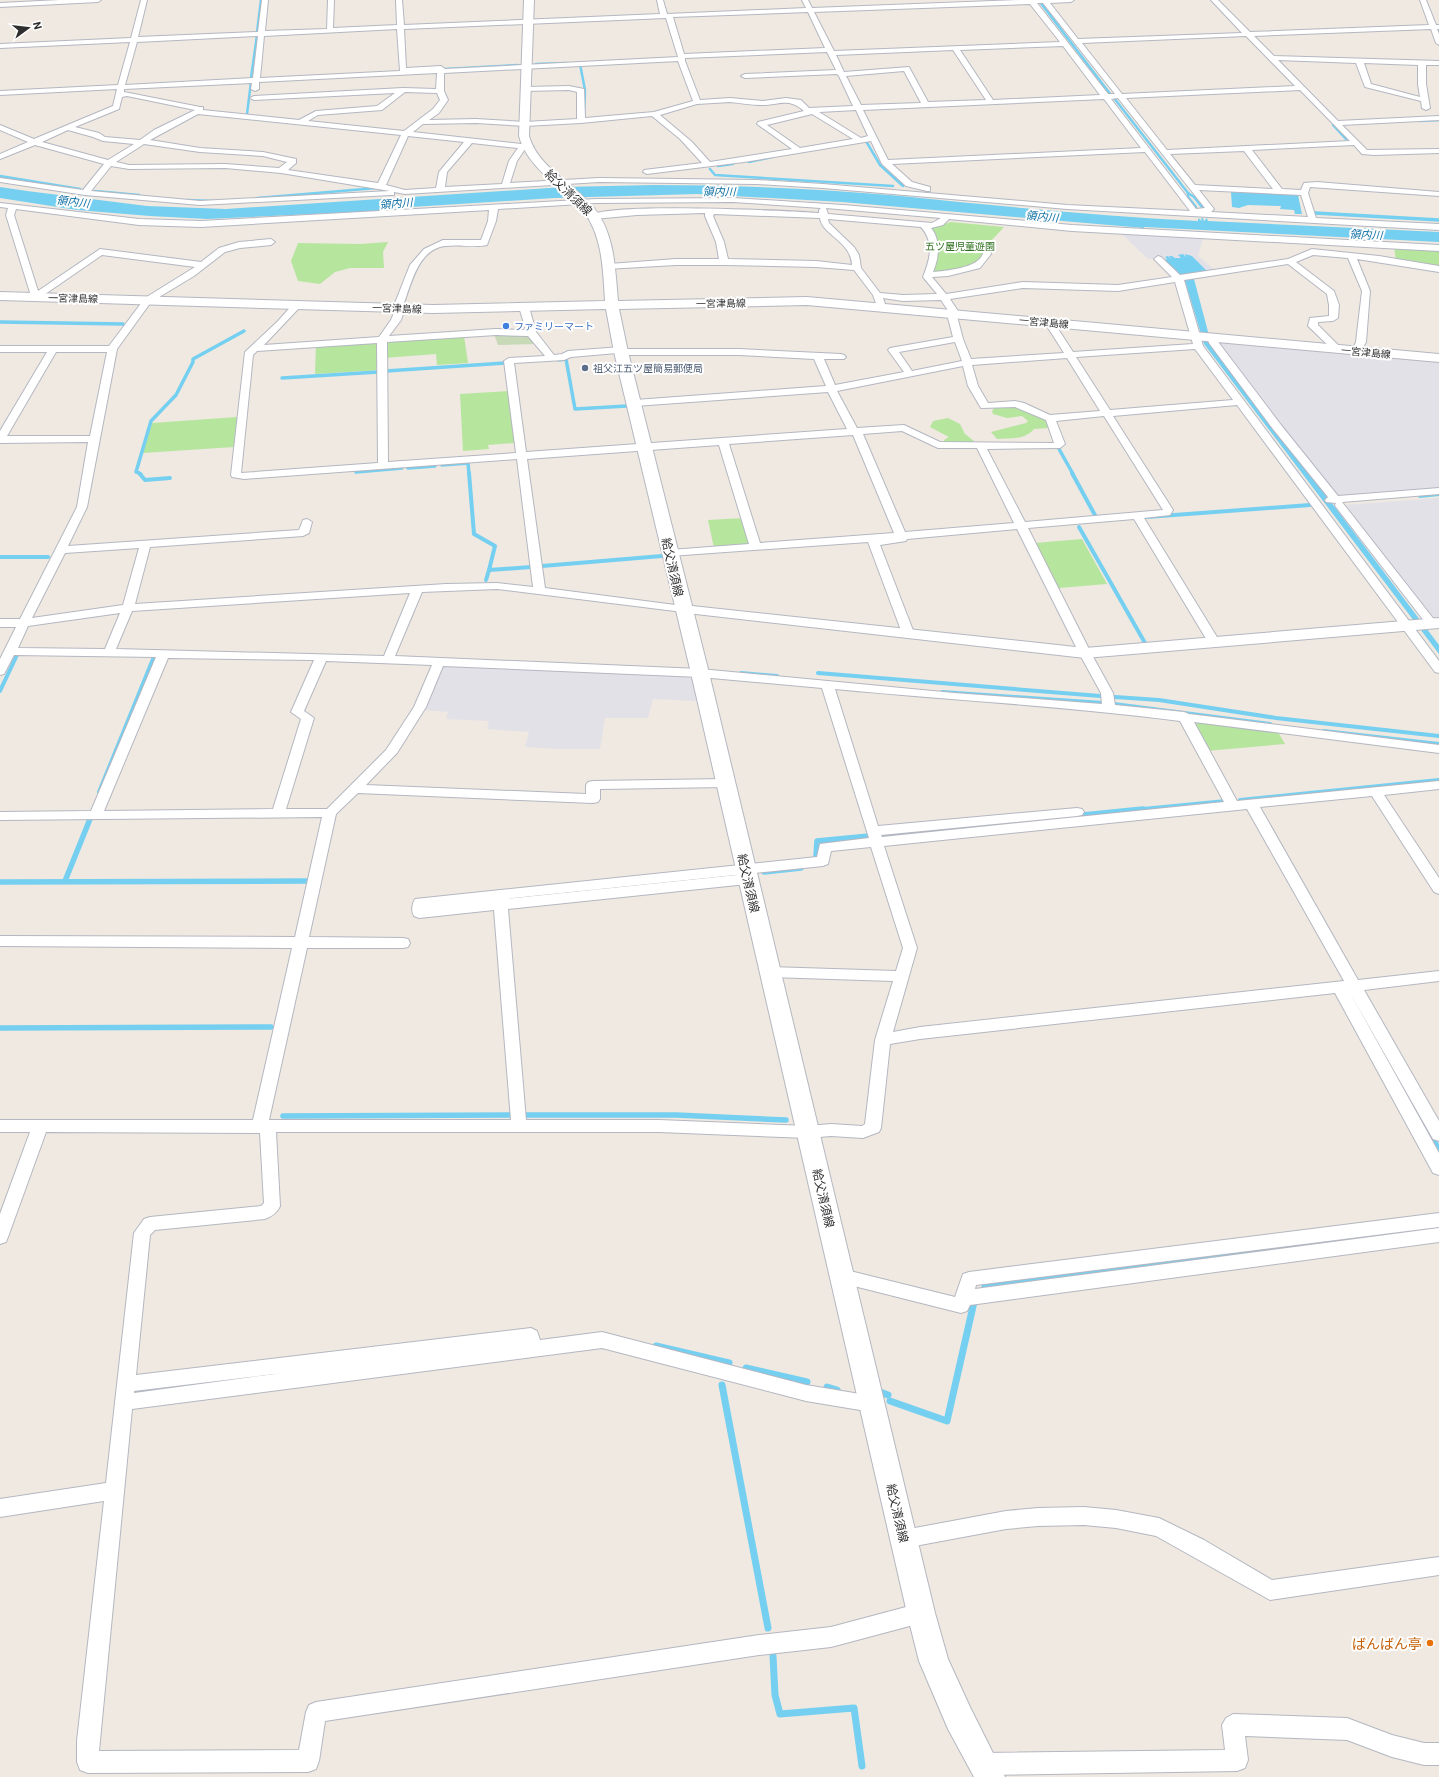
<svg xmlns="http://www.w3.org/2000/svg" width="1439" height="1777" font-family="Barlow,'Noto Sans JP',sans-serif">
  <rect width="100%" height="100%" fill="#efe9e1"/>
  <g fill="#e3e1e8">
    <path d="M1122 234 1203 238 1198 256 1216 271 1207 272 1192 256 1179 255 1181 258 1163 260 1161 258 1148 259Z"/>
    <path d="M1215 341 1439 361V490L1337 498Z"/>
    <path d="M1439 498V619H1436L1431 616 1346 505Z"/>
    <path d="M441 665 684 676 692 679 697 701 653 699 648 718H605L600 749H560L525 747 529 732 487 729 489 721 446 719 448 712 422 710Z"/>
  </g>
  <g fill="#b6e59e">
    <path d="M951 222 1004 227 991 241 989 248 975 263 968 267 939 273 933 270 938 258 936 234 931 228Z"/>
    <path d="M388 242 383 252 384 268H350L335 272 320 284 298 281 291 261 298 243 360 244Z"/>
    <path d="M1394 246 1439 249V268L1396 261Z"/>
    <path d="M464 336 468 363 437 365 436 354 384 358 386 341Z"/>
    <path d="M377 341 380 370 315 374 316 345Z"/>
    <path d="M509 391 515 443 488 445 489 449 463 451 460 394Z"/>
    <path d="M1013 405C1024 410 1033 417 1045 419L1048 428 1034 429C1025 440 1010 438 997 439L991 432 1026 423 1028 421 1022 416 1007 418 993 414 992 411 995 407Z"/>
    <path d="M237 417 234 447 143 453 152 423Z"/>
    <path d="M948 418 960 424 965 434 974 441 971 443H944V440L949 437 930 427 933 421Z"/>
    <path d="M744 518 749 545 714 548 708 520Z"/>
    <path d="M1082 539 1107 584 1059 588 1035 543Z"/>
    <path d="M1191 720 1278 732 1285 744 1206 751Z"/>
  </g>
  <path fill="#c8d9b8" d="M494 334H530L538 344 498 345Z"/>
  <g fill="#75cff0">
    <path d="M654 185C736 185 820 189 901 196 998 206 1099 216 1198 221V218L1202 221 1201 218H1203L1204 221 1207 218 1208 221 1439 232V242L1144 227V228L842 202 697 194 554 198 396 208 379 211 207 219 150 216 77 210 0 198V187L27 191 147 206 226 209 564 187Z"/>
    <path d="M1231 192 1298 195 1302 214H1295L1294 210 1280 209 1281 206 1248 205 1239 208 1232 207Z"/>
    <path d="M1183 254 1186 257 1185 254 1192 256 1207 271 1194 273V279L1211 343 1439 645V654L1204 344 1185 281 1165 260 1167 259 1165 257 1168 256 1171 259 1169 256H1172L1175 258H1181L1178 255Z"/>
  </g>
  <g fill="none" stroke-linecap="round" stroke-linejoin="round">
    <g stroke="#75cff0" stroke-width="2.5">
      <path d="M1040 2 1111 95"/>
      <path d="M1438 30 1439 33"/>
      <path d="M257 32 261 0"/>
      <path d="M536 64 566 63"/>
      <path d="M580 64 585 90"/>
      <path d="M445 69 518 65"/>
      <path d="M251 78 257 35"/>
      <path d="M1114 98 1188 193V197L1196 207"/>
      <path d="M247 114 251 82"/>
      <path d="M584 115 585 92"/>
      <path d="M1420 121 1439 120"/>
      <path d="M1333 125 1346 139"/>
      <path d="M866 141 880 165 903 186"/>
      <path d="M749 162 772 157"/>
      <path d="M718 166 733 164"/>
      <path d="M710 169 715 175 893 186"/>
      <path d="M0 176 80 189"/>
      <path d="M95 191 139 195"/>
      <path d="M1188 193 1194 197 1202 207"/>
      <path d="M257 198 377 188"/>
      <path d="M187 200 213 201"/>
    </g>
    <g stroke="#75cff0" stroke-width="3.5">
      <path d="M1315 213 1439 220"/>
      <path d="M0 322 123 324"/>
      <path d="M559 360 566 359 575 409 627 406"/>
      <path d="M386 371 505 363"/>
      <path d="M282 378 378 372"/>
      <path d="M1059 449 1073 474"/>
      <path d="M442 465 468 463 469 474"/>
      <path d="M408 468 435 466"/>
      <path d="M356 472 402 468"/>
      <path d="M141 474 136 472 151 421 176 395 193 362V359L244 331"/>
    </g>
    <g stroke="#75cff0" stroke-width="4">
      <path d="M139 473 145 480 170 478"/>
      <path d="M469 473 474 534 495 546 489 570 531 567"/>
      <path d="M1072 473 1096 517"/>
      <path d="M1420 496 1439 494"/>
      <path d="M1147 517 1310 505"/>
      <path d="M1079 527 1145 643"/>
      <path d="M0 557H48"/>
      <path d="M542 566 662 556"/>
      <path d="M486 580 489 570"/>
      <path d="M741 673 777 676"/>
      <path d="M818 673 1100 696"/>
      <path d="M0 691 17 655"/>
      <path d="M942 692 1103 703"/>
      <path d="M1115 697 1159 700 1276 718 1439 736"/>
      <path d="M1114 704 1270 724"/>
      <path d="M1324 731 1439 744"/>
      <path d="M99 792 153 659"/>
      <path d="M1240 800 1439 780"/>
      <path d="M1133 810 1226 801"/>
    </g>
    <g stroke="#75cff0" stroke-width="5.5">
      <path d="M1073 816 1143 809"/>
      <path d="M883 835 918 831"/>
      <path d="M816 856 817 841 869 836"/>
      <path d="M764 872 801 868"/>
      <path d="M65 881 90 819"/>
      <path d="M0 882 308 881"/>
      <path d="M543 895 569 892"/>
      <path d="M0 1028 271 1027"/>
      <path d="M526 1115H676L786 1120"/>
      <path d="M283 1116 511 1115"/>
      <path d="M1430 1133 1439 1150"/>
    </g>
    <g stroke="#75cff0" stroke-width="7">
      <path d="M985 1286 1339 1241"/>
      <path d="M656 1346 729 1363"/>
      <path d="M746 1368 807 1382"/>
      <path d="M722 1385 768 1628"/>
      <path d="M827 1387 837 1390"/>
      <path d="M135 1392 245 1378"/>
      <path d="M880 1392 888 1395"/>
      <path d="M890 1401 947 1421 974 1302"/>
      <path d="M773 1656 775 1695 780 1714 854 1708 862 1766"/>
    </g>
    <defs>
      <g id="minor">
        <path d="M60 0H101L98 2 0 7V3Z"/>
        <path d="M141 0H147L138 37 258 32 262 0H268L265 31 327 29 328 0H334L333 28 397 25 396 0H402L404 25 660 14 657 0H663L667 14 806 8 802 0H808L812 8 1020 0H1074L1071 2 1050 3 1078 39 1242 33 1211 0H1218L1250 32 1429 25 1420 0H1426L1436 25H1439V29H1437L1439 34V45L1436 43 1431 29 1254 36 1274 56 1439 61V65H1426V84L1430 108 1426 110 1422 108 1421 101 1365 87 1356 63 1278 60 1338 121 1439 116V120L1342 125 1367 150 1439 149V153L1374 155 1362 154 1354 145 1252 150 1282 189 1301 190 1304 183 1317 182 1439 192V196L1310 187 1308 193 1316 218 1439 224V230L1067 209 823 188 757 184 599 182 405 194 394 192V195H391L200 205 85 195 0 182V178L83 190 104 164 35 145 0 159V154L28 142 0 130V125L34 139 113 106 117 89 0 95V91L118 85 130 42 0 48V44L131 38ZM1037 3H1043L1115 94H1108ZM1030 4 1060 42 834 51 814 12ZM808 12 825 48 684 54 673 17ZM666 18 678 57 445 69 441 66 406 68 404 29ZM397 29 400 71 260 78 264 36ZM258 36 253 78 125 85 137 42ZM1246 36 1295 86 1122 94 1082 43ZM1063 46 1100 95 993 100 960 50ZM953 50 986 100 928 102 909 67 844 72 836 55ZM827 52 836 70 745 74 741 76 745 78 837 74 839 76 853 106 809 108 801 100 786 98 763 101 730 98 700 100 685 61V58ZM678 61 693 101 654 112 585 118 584 89 569 86 526 87 522 89 523 91 569 90 577 92V119L525 122 476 119 429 120 439 113 448 100 444 91V73ZM1364 63 1418 65V84L1420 97 1371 84ZM904 71 921 103 861 105 846 76ZM437 73 436 89 403 88 254 96 250 98 254 100 395 93 377 106 316 111 299 120 203 110V107H200L124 92V89L252 83 251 89 255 91 259 89V82ZM1300 90 1350 141 1167 150 1126 98ZM405 92 437 93 440 100 433 109 404 131 308 121 318 115 382 110ZM127 96 195 110 154 130 140 140 105 137 99 133 75 127 119 109 122 97ZM1118 98 1205 208 1196 209 1111 99ZM1104 99 1141 148 888 160 863 110ZM730 102C741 103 751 105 762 105 780 105 788 97 804 111L758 122 757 124 792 149 710 162 692 142 660 115 697 104ZM856 110 868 136 861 138 819 112ZM198 114 401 135 378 183 288 170 296 163V159L263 152 200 148 150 140ZM812 114 853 139 800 148 767 125ZM652 116 680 139 702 163 644 170 643 172 647 174 744 162 871 141 882 164 906 186 927 191H930V187L912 182 892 164 1145 152 1190 211 1067 205 823 184 757 180 599 178 510 183 517 161 525 149H530V145L413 132 423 124 476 123 525 126 581 123ZM68 130 93 137 103 141 134 144 108 160 42 142ZM408 136 464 142 439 172 436 188 405 190 386 185ZM472 143 518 148 509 161 502 184 445 187 447 172ZM144 144 200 152 263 156 287 162 279 168 225 164 129 165 116 162ZM1244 151 1273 189 1195 185 1170 154ZM111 166 129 169 225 168 281 173 390 191 200 201 91 191ZM1199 190 1301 195 1308 217 1211 212 1214 209Z"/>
        <path d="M733 198 843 205 1072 225 1439 245V251L1072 231 949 219 943 225 931 228C941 240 939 258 933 272 945 271 980 268 983 253 983 251 982 249 983 247H989L991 254 980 268 948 276 932 277 946 294 1023 282 1118 285 1172 277 1154 259 1158 256 1161 257 1180 275 1288 259 1312 249 1379 256 1439 266V272L1357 259 1370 291 1366 342 1360 353 1357 354 1352 351 1356 342 1362 291 1348 258 1313 255 1296 262 1334 291 1339 305 1338 318 1333 321 1318 322V325L1342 349 1337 352 1334 351 1308 326 1310 318 1329 316V305L1327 294 1288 264 1184 280 1203 346 1439 661V673L1435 672 1237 405 1113 416 1173 510 1170 515 1144 518 1220 642 1218 645H1210L1208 642 1134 519 1028 528 1091 653 1113 693 1115 705 1184 712 1189 714 1439 745V753L1194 722 1237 801 1439 781V789L1384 795 1439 878V894L1434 892 1372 796 1260 807 1358 980 1439 971V981L1364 990 1439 1121V1141L1433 1139 1349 991 1439 1153V1175L1433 1173 1335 993 920 1039 890 1044 881 1128 879 1132 863 1138 831 1136 808 1138 659 1132H276L280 1206C277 1213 272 1216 265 1219L155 1230 150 1235 136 1375 531 1328 537 1331 540 1340 602 1332 806 1385 872 1396 878 1398 881 1404 878 1410 872 1412 806 1401 602 1348 132 1409 99 1751 299 1750 306 1712 309 1705 316 1702 759 1635 831 1627 921 1603 928 1606 931 1613 928 1620 921 1623 831 1647 759 1655 325 1721 319 1761 316 1769 308 1772 88 1773 80 1770 77 1762V1741L104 1501 0 1517V1499L106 1483 134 1233 144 1219 150 1217 261 1206 264 1203 260 1133 46 1132 8 1237 6 1242 0 1244V1214L30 1132H0V1120H253L292 948 0 946V936L295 937 322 817 0 820V812L91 811 156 657 14 655 4 674 0 675V659L16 627H0V619H20L77 507 88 442 0 443V431L47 352H0V346H109L145 298 195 267 102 255 38 299H32L6 215 8 208 0 207V203L139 219 201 221 596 199ZM733 202 821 208 819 210V213C789 211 605 202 590 216L594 219 637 215 705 213V216L716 242 719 259H676L609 264 605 267 606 269 676 265H724L816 267 854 270 873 295 878 309 881 310 886 307 883 298 903 301 941 300 949 312 947 314 953 337 890 348 888 350 904 372 835 385 824 359H844L846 357 844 355 841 354 739 349H625L621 347 568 351 562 354 554 355 536 332 529 307 524 304 519 307 526 330 496 329 389 336 401 320 405 308 403 306C411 285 418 248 446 246 460 244 474 248 487 245L496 221 498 209 596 203ZM826 208 941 218 932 223 828 214ZM16 209 139 225 201 227 489 210 488 221 481 240H443L424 249 410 265 393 308 395 310 391 320 379 337 264 345 301 306 303 304 298 301 295 302 277 322 245 352 231 475 232 477 244 479 517 459 533 587 497 583 446 584 135 604 150 547 303 536 309 533 312 522 307 519 303 520 299 530 68 546 87 507 117 349 151 302 194 276 225 252 240 248 271 245 275 242 271 239 239 242 219 248 201 262 100 249 38 291 14 215ZM714 214 820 218C822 235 851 241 852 265L816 261 728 259 724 242 713 216ZM828 219 921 227C935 243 930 259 923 277L937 294 903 295 880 293 861 268 859 255 854 247 829 223ZM1175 282 1193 344 1073 352 1053 321 1050 320 1045 323 1064 353 971 359 963 339 957 316 960 314 950 299 1023 288 1118 291ZM496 335 528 336 545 356 509 358 504 361 516 453 388 462 387 342ZM955 342 962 361 912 371 899 352ZM377 343 378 463 241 473 253 355 257 351ZM1195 349 1233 400 1110 410 1076 357ZM56 352H107L90 436H7ZM617 353 621 355H739L814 359 826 386 635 400 630 403 635 406 828 392 847 429 526 452 514 363 564 360 571 357ZM1067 358 1100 411 1050 415 1024 403 1015 401 988 403 978 386 972 365ZM963 366 968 386 981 408 1015 407 1046 420 1054 443 940 442 904 425 857 428 837 391ZM1104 416 1163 510 1025 522 987 449 1060 448 1065 444 1056 421ZM902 431 938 448H977L1014 523 905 532 863 434ZM853 435 894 533 760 543 729 444ZM719 445 749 544 670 550 666 551 664 553 666 555 670 556 868 542 902 633 904 636H912L914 633 880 545 906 541 907 539 1017 529 1079 653 1101 693 1102 704 954 693 700 669 395 656 422 592 497 589 683 612 687 611 689 609 683 606 545 588 527 459ZM139 548 123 605 32 618 65 553ZM410 593 384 656 116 649 132 611ZM120 613 105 649 18 648 28 626ZM168 658 314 660 291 712 301 719 273 809 104 811ZM326 661 432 665 414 707 386 750 327 809H286L314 718 304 711ZM443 666 700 677 822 688 869 838 820 844 817 857 415 899C412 904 411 911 414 916L419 918 494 910 511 1120H269L307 948H403L408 947 410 943 408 939 403 938 309 937 336 814 358 793 593 803 598 802 600 799V789L726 787 731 786 733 783 731 780 726 779 593 781 588 782 586 785V794L366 785 397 753 426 707ZM835 689C950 700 1065 706 1180 721L1224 802 882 837 881 835 1077 816 1082 815 1084 812 1082 809 1077 808 878 826ZM1247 809 1344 981 920 1027 893 1032 917 948 884 846ZM871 847 903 948 896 971 770 967 765 968 763 972 765 976 770 977 893 981 875 1040 865 1124 862 1126 831 1124 808 1126 659 1120H526L508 909 747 884 752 882 754 879 752 876 747 874 427 907 823 866 828 864 831 851ZM290 1372 134 1393V1391Z"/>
        <path d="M1212 334 1215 335 1219 343 1281 425 1338 496 1439 488V494L1342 502 1436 622 1438 624 1436 626H1428L1336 507 1335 505 1336 503 1326 502 1325 500 1328 497 1273 429 1209 343 1207 337Z"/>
        <path d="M1439 1213V1227L976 1285 975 1289 1439 1228V1242L970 1305 967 1311 961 1313 842 1283 836 1281 833 1276 836 1271 842 1269 955 1297 963 1274 969 1272Z"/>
        <path d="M1084 1507 1116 1510 1159 1518 1204 1540 1272 1580 1439 1557V1575L1270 1600 1156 1536 1116 1528 1084 1525 1038 1526 1006 1529 904 1548 897 1546 894 1539 897 1532 904 1530 1006 1511 1038 1508Z"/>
        <path d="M1233 1714 1347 1718 1392 1735 1424 1743H1439V1765H1424L1392 1757 1347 1740 1245 1736 1248 1760 1245 1768 1237 1771 983 1775 975 1772 972 1764 975 1756 983 1753 1225 1750 1222 1725 1226 1718Z"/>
      </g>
      <path id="tertiary" d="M683 605 1085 648 1439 618V628L1085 658 678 612 676 609 678 606Z"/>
      <path id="secondary" d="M524 0H534L529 136C538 168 574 183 594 208 615 234 615 269 618 301L807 297 1439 354V362L807 305 619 309 628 352 709 673 935 1613 948 1659 970 1707 1005 1777H974L948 1729 919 1661 907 1613 691 673 614 352 606 309 433 313 0 300V292L433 305 605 301C603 271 603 239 585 213 581 208 575 203 570 198 551 180 526 163 519 136Z"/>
    </defs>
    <use href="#minor" stroke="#b4b7c1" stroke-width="2"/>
    <use href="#tertiary" stroke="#b4b7c1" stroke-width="2"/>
    <use href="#secondary" stroke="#b4b7c1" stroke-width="2"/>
    <use href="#minor" fill="#fff" fill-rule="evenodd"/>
    <use href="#tertiary" fill="#fff" fill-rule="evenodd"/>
    <use href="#secondary" fill="#fff" fill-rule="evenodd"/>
  </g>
  <circle fill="#3f7fe0" stroke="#fff" stroke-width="1.5" cx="506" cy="326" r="4"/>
  <circle fill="#5c6f8a" stroke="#fff" stroke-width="1.5" cx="585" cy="368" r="4"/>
  <circle fill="#e8710a" stroke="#fff" stroke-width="1.5" cx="1430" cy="1643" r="4"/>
  <g text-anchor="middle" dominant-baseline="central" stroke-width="4" stroke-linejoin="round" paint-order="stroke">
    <g font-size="10" fill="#2c6e1b" stroke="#fff">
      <text x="960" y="246">五ツ屋児童遊園</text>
    </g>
    <g font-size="10" fill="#2e2e2e" stroke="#fff">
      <text transform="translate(73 298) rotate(1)">一宮津島線</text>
      <text transform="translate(721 303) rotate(-1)">一宮津島線</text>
      <text transform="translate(397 308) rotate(2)">一宮津島線</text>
      <text transform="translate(1044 322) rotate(5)">一宮津島線</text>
      <text transform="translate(1366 352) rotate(5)">一宮津島線</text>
    </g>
    <g font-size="10" fill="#366cbe" stroke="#fff" text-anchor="start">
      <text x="514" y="326">ファミリーマート</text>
    </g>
    <g font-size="10" fill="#4e5e75" stroke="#fff" text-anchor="start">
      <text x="593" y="368">祖父江五ツ屋簡易郵便局</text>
    </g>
    <g font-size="11" font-style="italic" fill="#0d6fa3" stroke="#fff">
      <text transform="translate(719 191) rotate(1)">領内川</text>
      <text transform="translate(73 201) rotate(7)">領内川</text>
      <text transform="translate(396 203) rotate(-4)">領内川</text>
      <text transform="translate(1042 216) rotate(5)">領内川</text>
      <text transform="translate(1366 234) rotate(3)">領内川</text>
    </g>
    <g font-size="12" fill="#2e2e2e" stroke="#fff">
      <text transform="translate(569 192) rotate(44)">給父清須線</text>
      <text transform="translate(673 567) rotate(77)">給父清須線</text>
      <text transform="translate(749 883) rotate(77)">給父清須線</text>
      <text transform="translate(824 1198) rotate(77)">給父清須線</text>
      <text transform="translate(898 1513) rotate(77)">給父清須線</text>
    </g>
    <g font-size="14" fill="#c56008" stroke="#fff" text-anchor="end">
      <text x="1422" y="1643">ばんばん亭</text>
    </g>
  </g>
  <g transform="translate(28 28) rotate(75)" stroke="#ffffff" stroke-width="3" paint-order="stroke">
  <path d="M0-3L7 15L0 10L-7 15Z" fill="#2e2e2e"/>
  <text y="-6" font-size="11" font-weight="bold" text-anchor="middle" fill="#2e2e2e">N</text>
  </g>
</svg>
